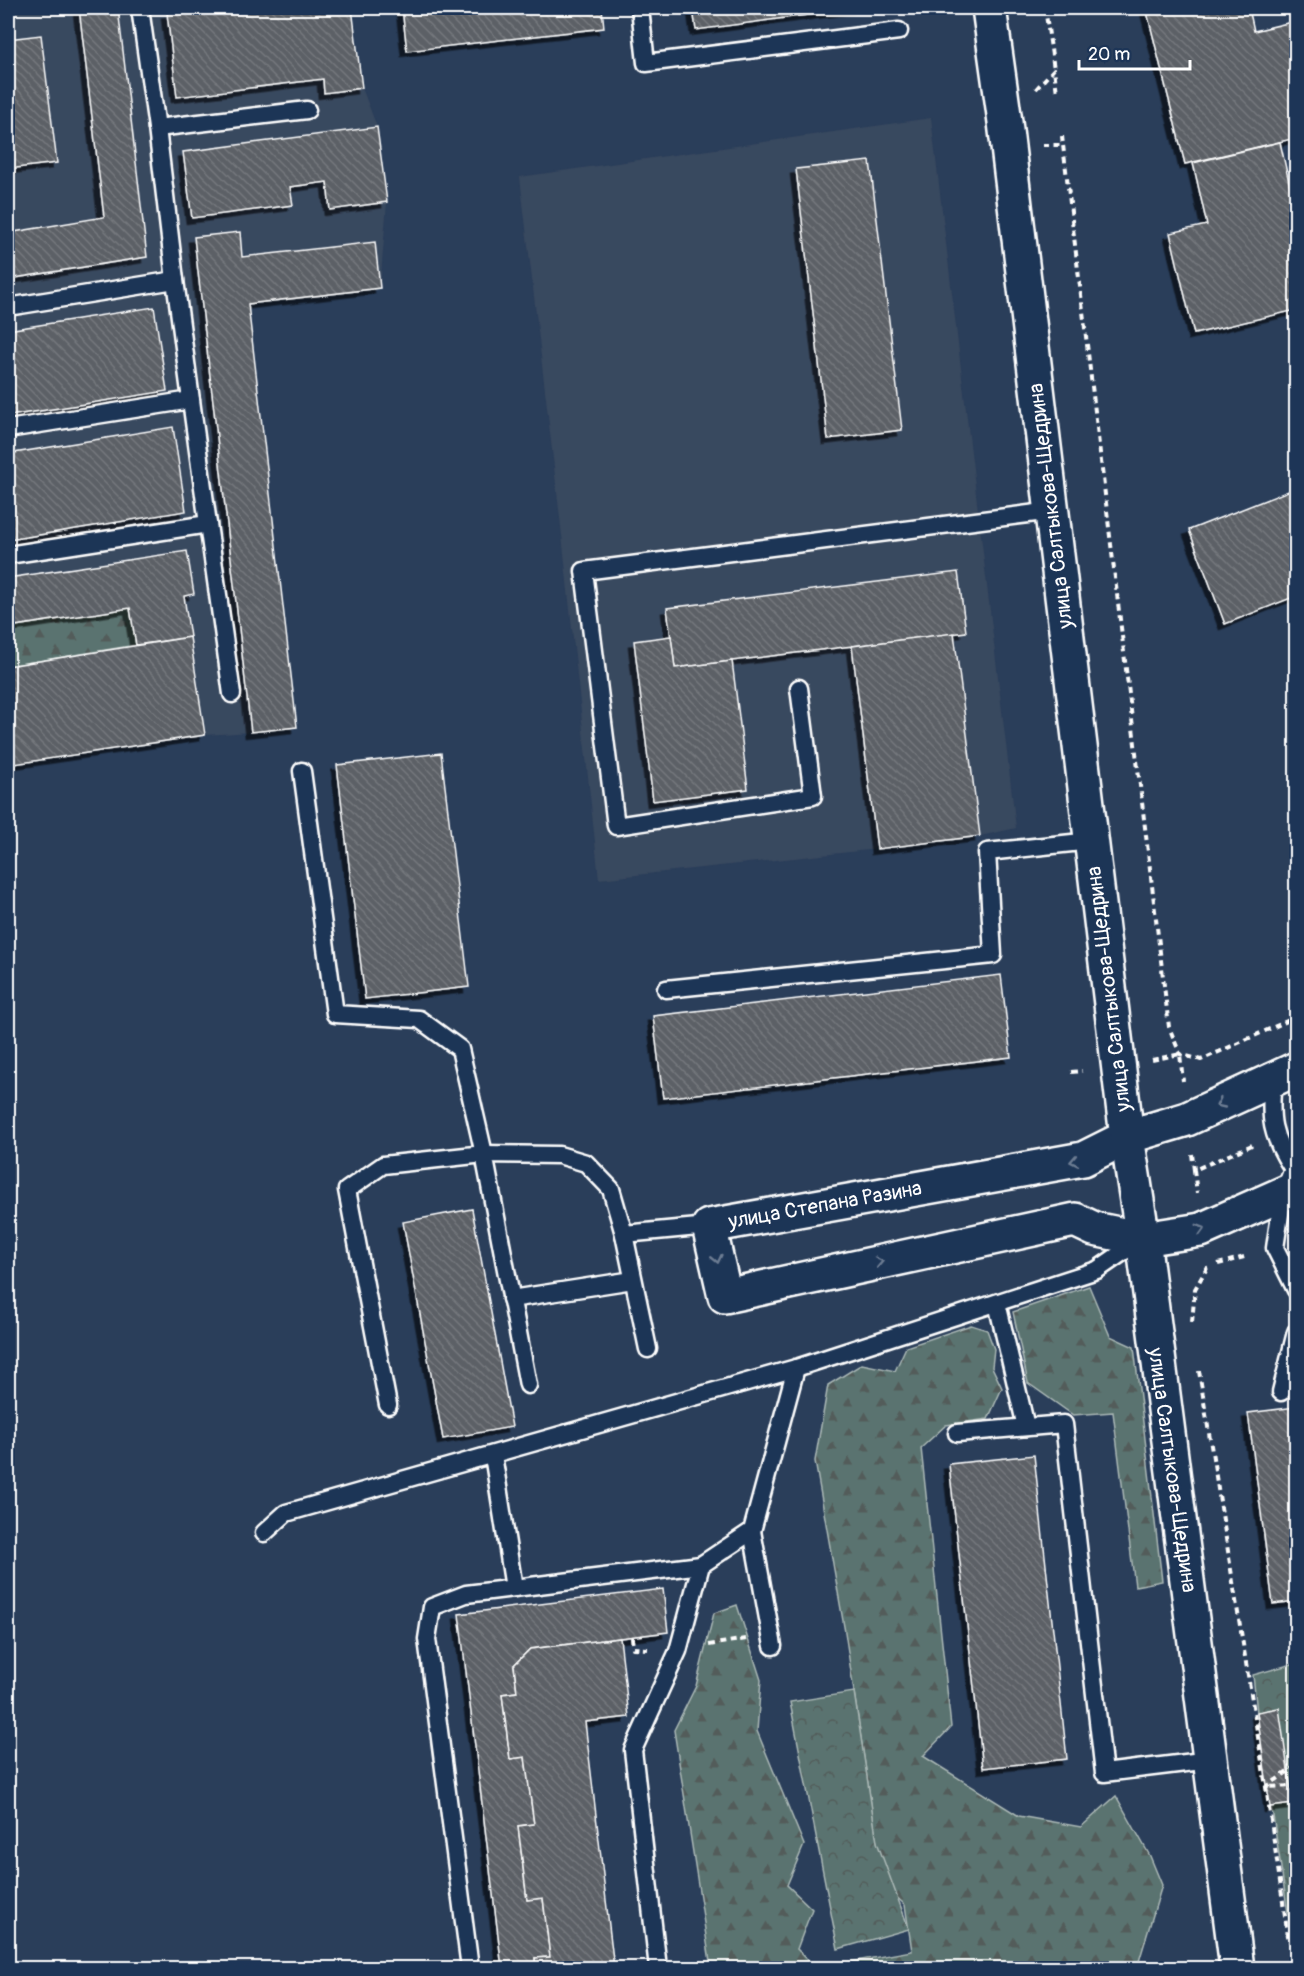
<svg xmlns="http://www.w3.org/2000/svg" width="1304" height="1976" font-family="Pangolin,sans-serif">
  <defs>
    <pattern id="forest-firs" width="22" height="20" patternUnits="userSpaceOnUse" patternTransform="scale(1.5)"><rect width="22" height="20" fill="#5a736f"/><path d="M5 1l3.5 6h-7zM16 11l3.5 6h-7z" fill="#525c5a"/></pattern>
    <pattern id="park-crowns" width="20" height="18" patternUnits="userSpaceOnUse" patternTransform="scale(1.5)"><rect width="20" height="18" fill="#5a736f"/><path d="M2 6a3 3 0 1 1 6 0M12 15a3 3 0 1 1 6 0" fill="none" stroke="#525c5a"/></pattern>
    <pattern id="building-back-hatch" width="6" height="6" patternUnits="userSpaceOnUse" patternTransform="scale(1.5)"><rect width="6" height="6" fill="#5c6066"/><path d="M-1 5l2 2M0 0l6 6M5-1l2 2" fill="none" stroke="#74787d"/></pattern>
    <filter id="shadow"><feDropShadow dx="-5.5" dy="5.5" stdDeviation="0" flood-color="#0009"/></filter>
  </defs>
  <rect width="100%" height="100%" fill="#2a3e5a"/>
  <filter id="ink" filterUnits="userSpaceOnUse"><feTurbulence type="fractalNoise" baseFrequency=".0167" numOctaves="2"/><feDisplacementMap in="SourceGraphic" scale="12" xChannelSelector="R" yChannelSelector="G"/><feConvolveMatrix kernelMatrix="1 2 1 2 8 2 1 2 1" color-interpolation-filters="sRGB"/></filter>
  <g filter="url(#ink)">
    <g fill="#39485e">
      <path d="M8 8H166L167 13 210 8H352L362 88 377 127 387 202 380 288 248 304 297 727 268 731 205 735 190 638 136 645 130 608 8 627Z"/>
      <path d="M931 118 1016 828 980 836 877 849 599 879 562 535 520 177Z"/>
    </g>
    <g fill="url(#forest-firs)" stroke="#acb9b7" stroke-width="1.5">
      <path d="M130 608 136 645 8 666V627Z"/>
      <path d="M1089 1286 1110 1336 1134 1347 1162 1581 1135 1586 1113 1412 1073 1415 1028 1383 1013 1312Z"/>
      <path d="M971 1325 987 1330 994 1349 992 1367 1002 1388 988 1419 946 1425 921 1448 951 1727 923 1756 1019 1816 1081 1827 1116 1796 1150 1856 1162 1885 1137 1968H817L912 1951 905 1905 883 1884 845 1632 815 1461 828 1385 862 1364 895 1371 906 1347Z"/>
      <path d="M737 1605 761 1680 757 1731 804 1845 787 1885 812 1909 797 1949 816 1968H711L674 1730 696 1686 714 1613Z"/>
    </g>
    <g fill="url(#park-crowns)" stroke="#acb9b7" stroke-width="1.5">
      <path d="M1296 1663V1965L1257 1712 1253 1675Z"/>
      <path d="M854 1692 877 1842 909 1929 838 1949 790 1702Z"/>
    </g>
    <g fill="url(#building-back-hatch)" stroke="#fff" stroke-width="1.5" filter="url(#shadow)">
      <path d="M79 8H118L147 257 8 279V233L104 217Z"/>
      <path d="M210 8H352L362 88 324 93 323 79 177 97 167 13Z"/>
      <path d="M402 8H602L604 28 407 51Z"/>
      <path d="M693 8H860L696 30Z"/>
      <path d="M1146 8H1249L1254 31 1296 21V138L1185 164Z"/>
      <path d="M41 35 57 163 8 169V39Z"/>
      <path d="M377 127 387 202 330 210 327 182 290 187 293 205 192 218 183 152Z"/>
      <path d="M1280 142 1294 204H1296V310L1194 334 1170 233 1207 225 1193 163Z"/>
      <path d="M870 161 902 430 828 439 796 169Z"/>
      <path d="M240 232 242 257 375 242 380 288 248 304 297 727 251 732 194 237Z"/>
      <path d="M154 307 167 391 8 416V330Z"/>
      <path d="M173 427 186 511 8 540V454Z"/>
      <path d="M1296 488V596L1225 624 1189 530Z"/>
      <path d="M187 551 194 594 184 596 190 637 136 645 130 608 8 627V578Z"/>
      <path d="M958 572 966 632 675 668 667 608Z"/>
      <path d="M954 633 980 836 877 849 852 646Z"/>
      <path d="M671 636 675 668 732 661 748 789 653 801 634 641Z"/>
      <path d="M190 637 205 735 8 765V666Z"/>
      <path d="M441 753 469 987 365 999 337 765Z"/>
      <path d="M1001 975 1011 1057 663 1098 653 1016Z"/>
      <path d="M472 1209 512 1427 443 1439 403 1222Z"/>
      <path d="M1296 1407V1601L1273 1604 1248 1413Z"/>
      <path d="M1034 1455 1067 1759 983 1768 949 1464Z"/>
      <path d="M663 1589 668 1632 530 1649 514 1665 517 1692 502 1694 510 1759 525 1757 534 1824 518 1826 527 1900 543 1898 550 1957 535 1958 536 1968H502L459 1614Z"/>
      <path d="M620 1638 629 1717 585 1722 614 1968H536L535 1958 550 1957 543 1898 527 1900 518 1826 534 1824 525 1757 510 1759 502 1694 517 1692 514 1665 530 1649Z"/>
      <path d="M1279 1708 1293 1804 1270 1807 1257 1712Z"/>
    </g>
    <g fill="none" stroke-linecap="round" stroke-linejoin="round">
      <defs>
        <g id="service">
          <path d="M140 8 157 128 307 110"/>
          <path d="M640 8 646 63 899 31"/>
          <path d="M8 307 175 280 157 128"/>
          <path d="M8 429 191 400 175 280"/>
          <path d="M208 524 232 694"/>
          <path d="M8 555 208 524 191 400"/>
          <path d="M799 688 813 796 616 826 584 571 1052 511"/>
          <path d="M302 771 335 1014 419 1019 460 1049 484 1154 528 1385"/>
          <path d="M666 989 993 955 987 852 1091 841"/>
          <path d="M1273 1080C1269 1118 1271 1136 1293 1169L1283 1194 1275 1248 1296 1290"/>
          <path d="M624 1234 709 1226"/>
          <path d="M511 1299 633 1280"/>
          <path d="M997 1303 1026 1427"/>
          <path d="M1281 1392 1296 1332"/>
          <path d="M388 1405 347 1190 383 1165 484 1154 559 1155 586 1163 611 1189 624 1234 648 1349"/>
          <path d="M957 1433 1064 1424 1104 1773 1210 1760"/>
          <path d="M493 1455 514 1588"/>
          <path d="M752 1531 773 1646"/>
          <path d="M264 1533 286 1513 796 1368 1097 1270 1142 1239"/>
          <path d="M470 1968 427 1639 432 1607 466 1594 701 1565"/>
          <path d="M658 1968 633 1750 678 1651 701 1565 752 1531 796 1368"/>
        </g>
        <path id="minor" d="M1127 1137 1083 1159 709 1226 725 1296 1075 1220 1094 1229 1143 1239"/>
        <g id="secondary">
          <path d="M989 8 1005 122 1127 1137 1143 1239 1237 1968"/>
          <path d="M1127 1137 1187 1119 1296 1069"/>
          <path d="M1143 1239 1201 1230 1296 1188"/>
        </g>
      </defs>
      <use href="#service" stroke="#fff" stroke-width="21"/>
      <use href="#minor" stroke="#fff" stroke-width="38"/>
      <use href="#secondary" stroke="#fff" stroke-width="38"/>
      <g stroke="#fff" stroke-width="4" stroke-dasharray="6 4.5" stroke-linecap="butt">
        <path d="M1045 8 1054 69"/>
        <path d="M1036 89 1054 69 1057 93"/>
        <path d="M1062 136 1063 145"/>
        <path d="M1043 145H1063L1169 1027 1180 1054 1201 1060 1296 1017"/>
        <path d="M1152 1060 1180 1054 1183 1081"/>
        <path d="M1071 1072 1082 1071"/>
        <path d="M1192 1154 1194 1170 1252 1145"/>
        <path d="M1194 1170 1197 1193"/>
        <path d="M1218 1264 1248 1256"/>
        <path d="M1192 1322 1195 1289 1207 1268 1211 1267"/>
        <path d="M1199 1371 1266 1787 1288 1936 1296 1955"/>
        <path d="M632 1637 633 1648 648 1649"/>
        <path d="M709 1645 746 1639"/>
        <path d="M1296 1766 1266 1787 1296 1786"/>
        <path d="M1289 1935 1296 1928"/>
      </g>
      <use href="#service" stroke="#1d3557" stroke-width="16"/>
      <use href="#minor" stroke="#1d3557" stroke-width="33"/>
      <use href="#secondary" stroke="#1d3557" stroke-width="33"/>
    </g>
    <defs><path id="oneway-chevron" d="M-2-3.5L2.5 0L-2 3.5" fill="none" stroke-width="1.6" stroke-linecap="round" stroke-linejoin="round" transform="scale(1.5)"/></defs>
    <g stroke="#6c7c92">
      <use href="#oneway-chevron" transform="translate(1220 1104) rotate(155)"/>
      <use href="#oneway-chevron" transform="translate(1074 1161) rotate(169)"/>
      <use href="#oneway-chevron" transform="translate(1201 1229) rotate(-16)"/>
      <use href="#oneway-chevron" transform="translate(717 1259) rotate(77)"/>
      <use href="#oneway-chevron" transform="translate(879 1262) rotate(-12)"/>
    </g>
  </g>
  <g text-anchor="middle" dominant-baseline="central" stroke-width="5" stroke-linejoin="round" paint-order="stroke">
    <g font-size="21" fill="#fff" stroke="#1d3557">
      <text transform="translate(1051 506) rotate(-97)">улица Салтыкова-Щедрина</text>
      <text transform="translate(1109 989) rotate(-97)">улица Салтыкова-Щедрина</text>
      <text transform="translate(825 1205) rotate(-10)">улица Степана Разина</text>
      <text transform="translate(1172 1470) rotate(82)">улица Салтыкова-Щедрина</text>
    </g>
  </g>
  <rect width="1304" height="1976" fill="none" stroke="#1d3557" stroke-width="30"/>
  <rect x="15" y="15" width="1274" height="1946" fill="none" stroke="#fff" stroke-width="2" filter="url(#ink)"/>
  <path d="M1079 60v9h111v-9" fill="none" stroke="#ffffff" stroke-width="3"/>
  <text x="1088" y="60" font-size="18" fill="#ffffff" stroke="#1d3557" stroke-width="4.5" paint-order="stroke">20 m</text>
</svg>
